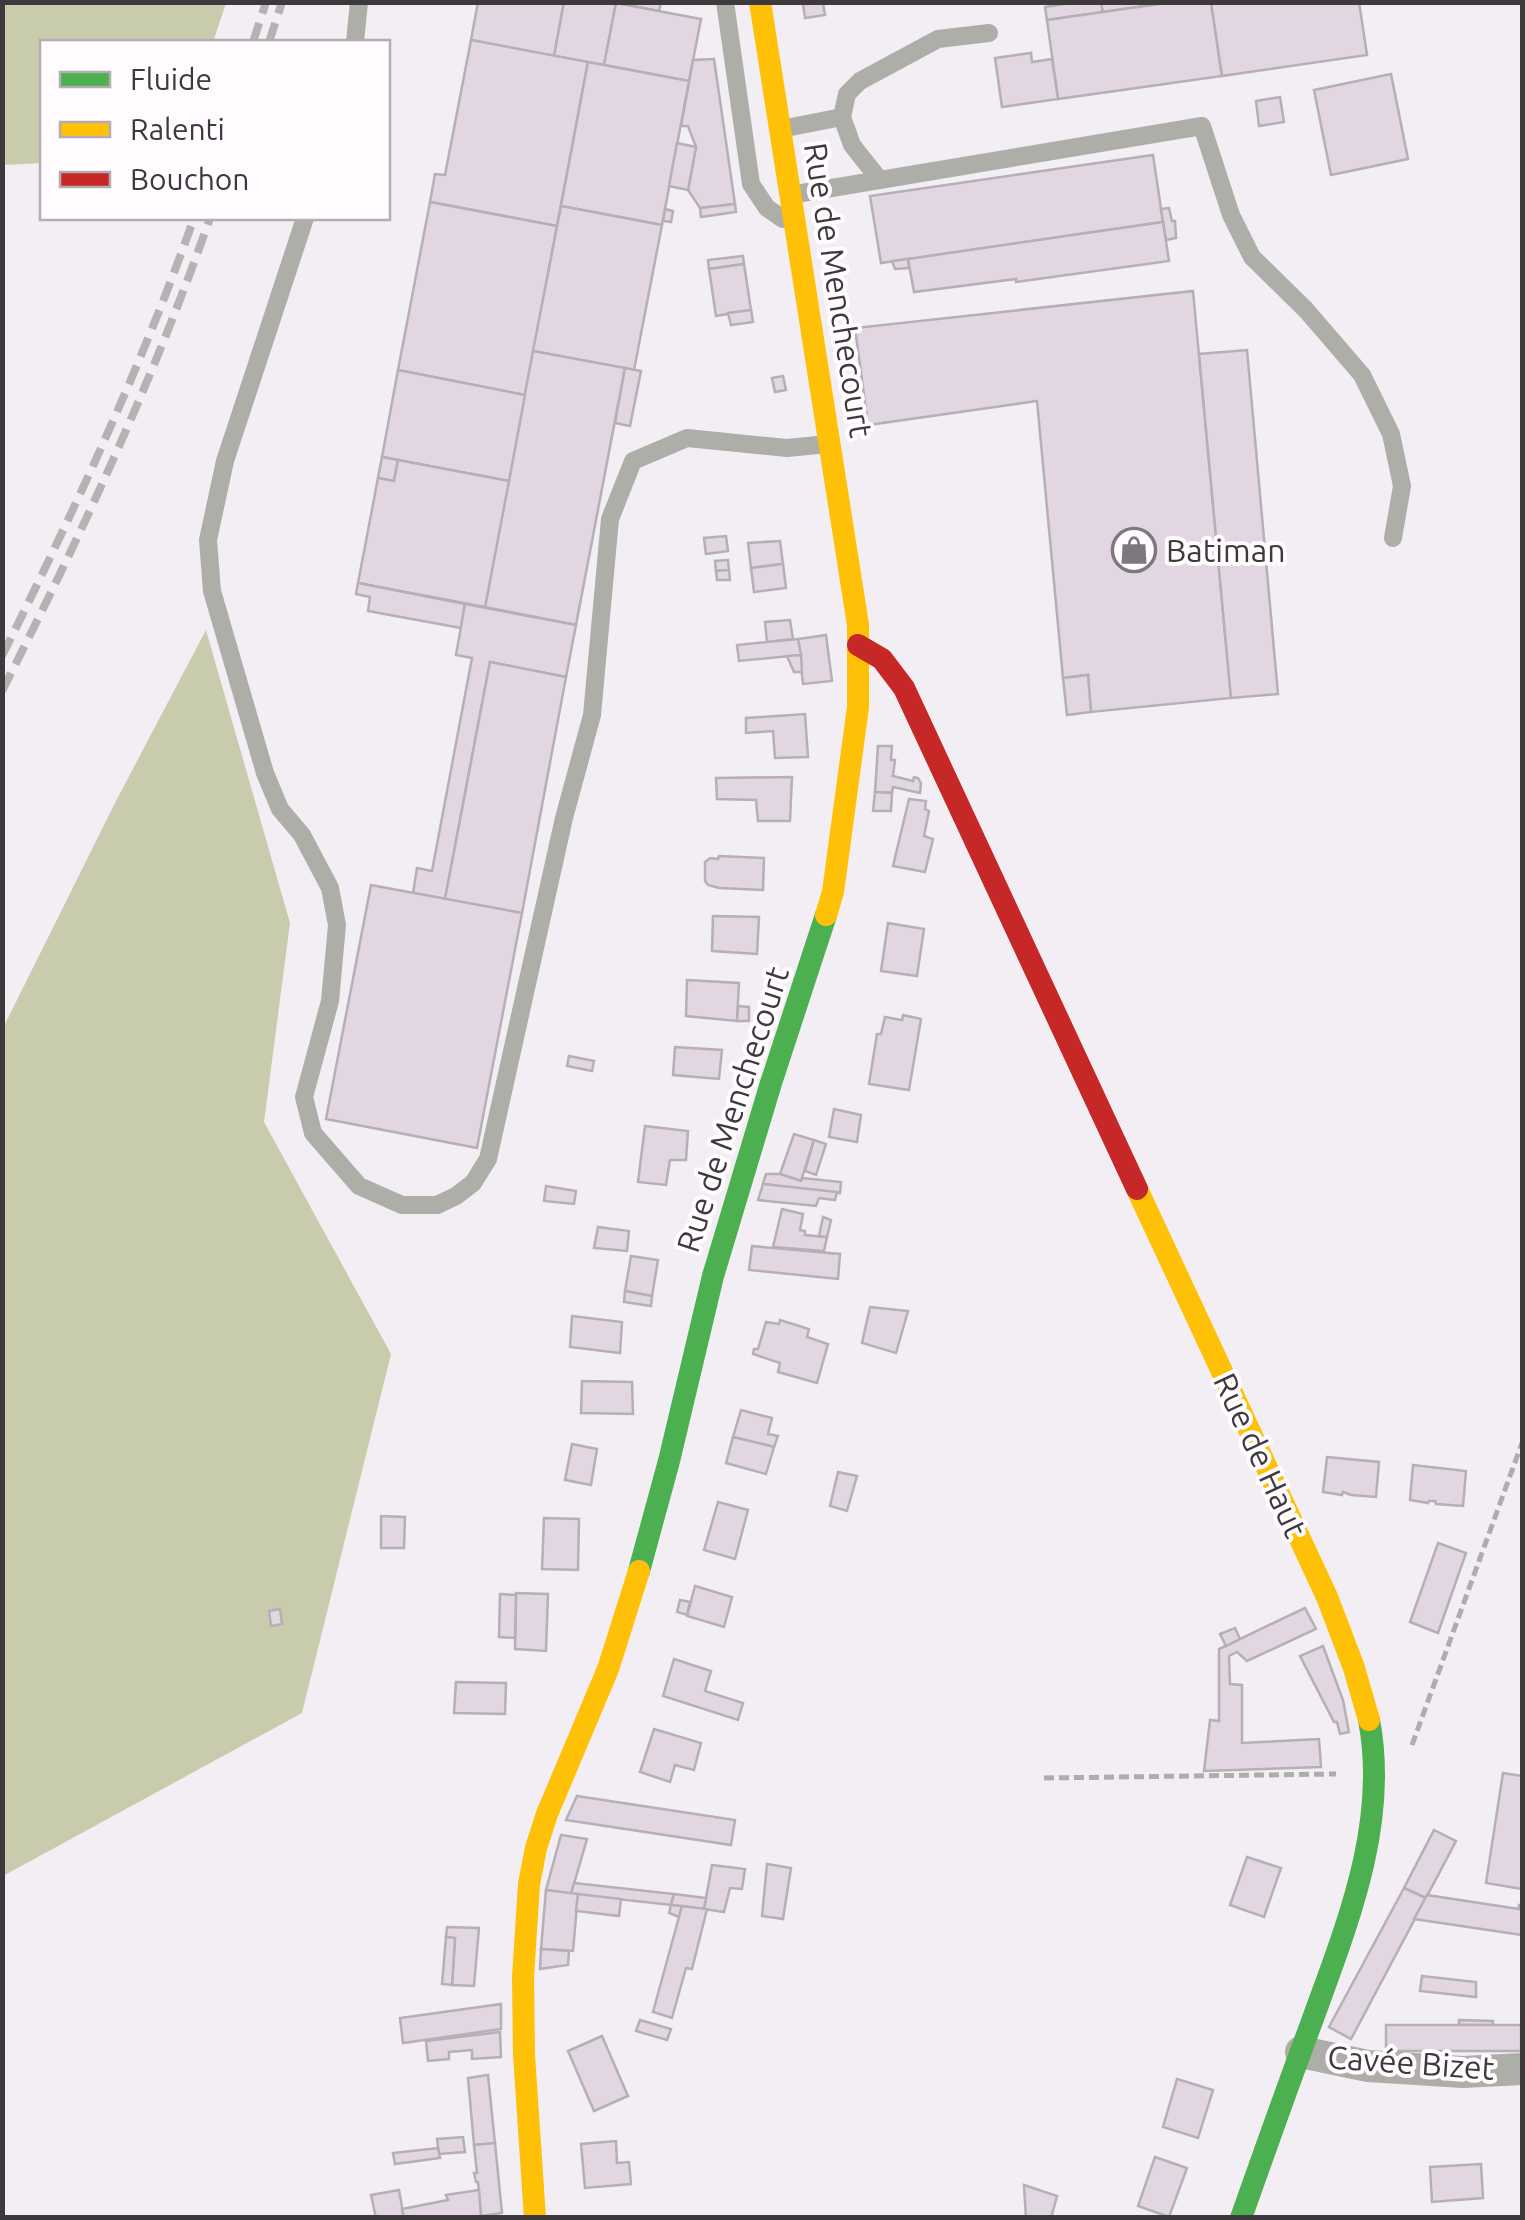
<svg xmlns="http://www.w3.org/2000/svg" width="1525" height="2220" font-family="Ubuntu,sans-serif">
  <rect width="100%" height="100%" fill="#f3eef3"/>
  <g fill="#c8ccac">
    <path d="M3 2H226V3L213 42H42V163L3 165Z"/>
    <path d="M206 630 290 923 264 1122 391 1354 302 1713 3 1876 2 1030 116 801Z"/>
  </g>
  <g fill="#e1d6e1" stroke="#b4b0b4" stroke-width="2.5">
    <path d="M478 2H564L554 56 471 40Z"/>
    <path d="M564 2 616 3 604 65 554 56Z"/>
    <path d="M611 2H661L659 11Z"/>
    <path d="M1076 2H1101L1103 12 1047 20 1045 7Z"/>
    <path d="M1101 2H1173L1103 12Z"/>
    <path d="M1173 2H1211L1222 76 1058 99 1047 20Z"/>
    <path d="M1211 2H1359L1367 55 1222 76Z"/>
    <path d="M616 3 701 19 689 81 604 65Z"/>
    <path d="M823 3 825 15 805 18 803 4Z"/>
    <path d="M471 40 588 62 557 226 430 202 435 174 445 175Z"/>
    <path d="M1031 53 1032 62 1052 59 1058 99 1002 107 995 58Z"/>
    <path d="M714 59 735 204 700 208 688 190 696 147 688 126H681L693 60Z"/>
    <path d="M588 62 689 81 662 225 561 206Z"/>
    <path d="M1391 74 1408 159 1331 175 1314 90Z"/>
    <path d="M1280 97 1284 122 1259 126 1256 101Z"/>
    <path d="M677 143 696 147 688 190 669 186Z"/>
    <path d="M1153 155 1163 222 881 263 870 196Z"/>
    <path d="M430 202 557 226 525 395 398 370Z"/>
    <path d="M735 204 736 212 701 217 700 208Z"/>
    <path d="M561 206 662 225 634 370 533 351Z"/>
    <path d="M1169 208 1172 221H1175L1176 238 1166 240 1161 209Z"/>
    <path d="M665 209 673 211 671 222 663 221Z"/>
    <path d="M1163 222 1169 261 1016 282V279L914 292 908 259Z"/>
    <path d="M743 256 744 264 709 269 708 260Z"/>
    <path d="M908 259 909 268 895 269 892 261Z"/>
    <path d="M744 264 751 310 716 316 709 269Z"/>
    <path d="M1193 291 1231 698 1091 712 1088 675 1063 678 1037 401 868 425 855 328Z"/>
    <path d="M751 310 753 322 731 325 728 313Z"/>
    <path d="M1247 350 1278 694 1231 698 1199 354Z"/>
    <path d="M533 351 625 368 576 625 485 607Z"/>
    <path d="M625 368 641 371 630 426 615 423Z"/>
    <path d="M398 370 525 395 509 481 382 457Z"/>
    <path d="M783 376 786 390 775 392 772 378Z"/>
    <path d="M382 457 398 460 394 481 378 478Z"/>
    <path d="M398 460 509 481 485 607 358 583 378 478 394 481Z"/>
    <path d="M726 536 728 551 706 554 704 538Z"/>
    <path d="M780 541 783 564 751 568 748 543Z"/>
    <path d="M728 560 729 570 716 571 715 561Z"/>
    <path d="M783 564 786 588 754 592 751 568Z"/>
    <path d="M729 570 730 580H717L716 571Z"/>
    <path d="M358 583 465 604 461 628 368 611 370 597 356 594Z"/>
    <path d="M465 604 576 625 566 677 490 662 445 899 413 893 417 868 432 871 472 658 456 655Z"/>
    <path d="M790 620 793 639 767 642 765 622Z"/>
    <path d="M826 635 832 681 803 684 798 639Z"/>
    <path d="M798 639 801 655 739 661 737 645Z"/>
    <path d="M801 655 802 672H794L787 656Z"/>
    <path d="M490 662 566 677 522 913 445 899Z"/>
    <path d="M1088 675 1091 712 1067 715 1063 678Z"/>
    <path d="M805 714 808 757 775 758 773 731 746 733V718Z"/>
    <path d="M878 746H892L891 760H895L893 776 913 781 914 777 918 778 921 783 920 793 893 787 892 793 875 792Z"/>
    <path d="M792 777 790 821H758L756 800 717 799 716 778Z"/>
    <path d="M875 792 892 793 891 811H873Z"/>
    <path d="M909 799 926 801 925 809 929 811 924 836 933 839 925 872 893 866Z"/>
    <path d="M719 856 764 858 763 890 719 888 708 885 705 881V862L710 858 718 859Z"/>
    <path d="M371 885 522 913 477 1148 326 1119Z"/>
    <path d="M713 916 759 917 757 954 712 951Z"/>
    <path d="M888 923 924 929 917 976 881 971Z"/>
    <path d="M687 980 739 983 737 1021 686 1016Z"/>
    <path d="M738 1006 749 1007V1021H737Z"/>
    <path d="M903 1015 921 1019 909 1090 869 1084 877 1034H881L885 1017 902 1020Z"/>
    <path d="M675 1047 722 1050 719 1079 673 1075Z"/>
    <path d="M569 1056 594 1061 592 1071 567 1066Z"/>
    <path d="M834 1109 861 1115 857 1142 829 1137Z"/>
    <path d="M645 1126 688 1131 686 1160H670L666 1185 638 1182Z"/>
    <path d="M794 1134 814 1140 801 1181 780 1174Z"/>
    <path d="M814 1140 826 1144 816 1175 805 1171Z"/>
    <path d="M766 1174H780L801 1181 803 1178 841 1182 840 1193 763 1184Z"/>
    <path d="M763 1184 837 1192 835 1200 819 1198 816 1206 758 1200Z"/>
    <path d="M546 1186 576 1191 574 1204 544 1201Z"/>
    <path d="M782 1209 803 1214 800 1230 805 1231V1235L827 1237 824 1251 773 1247Z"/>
    <path d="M823 1217 831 1220 827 1237 819 1236Z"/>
    <path d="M598 1227 629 1231 627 1251 594 1248Z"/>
    <path d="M752 1246 840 1254 838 1279 749 1270Z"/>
    <path d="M631 1256 658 1260 652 1296 625 1291Z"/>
    <path d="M625 1291 652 1296 651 1306 624 1302Z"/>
    <path d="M870 1307 908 1311 896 1353 862 1343Z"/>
    <path d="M572 1316 622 1322 620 1353 570 1347Z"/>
    <path d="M780 1320 809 1329 807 1337 828 1344 817 1383 778 1372 780 1363 753 1354 754 1349H758L766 1322 779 1324Z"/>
    <path d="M582 1381 632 1382 633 1414 581 1413Z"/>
    <path d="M741 1410 772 1418 768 1434 778 1436 774 1447 733 1437Z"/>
    <path d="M733 1437 774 1447 766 1474 726 1463Z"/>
    <path d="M572 1444 597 1449 591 1485 565 1480Z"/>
    <path d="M1327 1457 1379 1462 1376 1497 1351 1495 1343 1492 1342 1495 1323 1492Z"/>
    <path d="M1413 1465 1466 1471 1463 1506 1436 1504 1435 1501H1429L1428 1503 1410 1500Z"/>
    <path d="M838 1472 857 1476 847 1511 830 1506Z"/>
    <path d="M718 1502 748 1510 735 1559 704 1550Z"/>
    <path d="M381 1516 405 1517 404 1548H381Z"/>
    <path d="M544 1518 579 1519 578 1570 542 1569Z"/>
    <path d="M1438 1543 1466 1553 1438 1633 1410 1622Z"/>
    <path d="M695 1586 732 1597 724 1627 687 1616Z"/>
    <path d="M516 1593 548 1594 546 1651 515 1649Z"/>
    <path d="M500 1594 516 1595 515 1638 499 1637Z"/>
    <path d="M680 1600 690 1602 687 1615 677 1612Z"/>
    <path d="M1305 1608 1316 1629 1247 1661 1237 1652 1229 1656 1230 1684 1242 1685V1743L1319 1739 1321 1767 1204 1771 1210 1720 1219 1721V1649Z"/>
    <path d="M280 1609 282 1624 271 1626 269 1611Z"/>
    <path d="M1235 1628 1240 1639 1226 1646 1220 1634Z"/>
    <path d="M1323 1646 1343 1700 1349 1732 1340 1734 1337 1722H1334L1300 1656Z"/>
    <path d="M674 1659 711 1671 705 1691 743 1703 738 1720 663 1696Z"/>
    <path d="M456 1682 506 1683 505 1714 454 1713Z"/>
    <path d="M654 1729 701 1743 694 1770 675 1765 670 1782 640 1772Z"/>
    <path d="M1503 1773 1522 1776V1889L1486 1883Z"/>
    <path d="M577 1796 735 1820 731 1845 566 1820Z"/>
    <path d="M1434 1830 1456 1841 1426 1898 1404 1888Z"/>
    <path d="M561 1835 587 1839 571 1894 546 1890Z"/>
    <path d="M1247 1857 1281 1868 1264 1917 1230 1905Z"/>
    <path d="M767 1864 791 1868 783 1919 762 1916Z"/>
    <path d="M712 1865 745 1869 742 1889 730 1888 724 1912 704 1909Z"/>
    <path d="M574 1883 674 1894 671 1905 571 1894Z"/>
    <path d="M1404 1888 1426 1898 1351 2039 1329 2027Z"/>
    <path d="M546 1890 578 1894 573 1951 541 1949Z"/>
    <path d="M578 1894 621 1899 619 1916 576 1911Z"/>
    <path d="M674 1894 706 1898 704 1909 671 1905Z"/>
    <path d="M1427 1895 1519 1909V1905H1522V1935L1414 1919Z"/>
    <path d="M671 1905 682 1906 679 1917 669 1913Z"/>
    <path d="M682 1906 707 1909 692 1969 686 1968 672 2018 653 2012Z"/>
    <path d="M447 1927 479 1928 474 1986 452 1985 455 1938 446 1937Z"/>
    <path d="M446 1937 455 1938 452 1985 442 1984Z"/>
    <path d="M541 1949 569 1951 568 1965 540 1969Z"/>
    <path d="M1422 1976 1476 1982V1997L1420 1991Z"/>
    <path d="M501 2004V2029L403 2043 400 2018Z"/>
    <path d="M640 2020 671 2029 667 2040 636 2031Z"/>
    <path d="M1459 2020 1493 2021V2025H1459Z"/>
    <rect x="1386" y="2025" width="135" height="26"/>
    <path d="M500 2032 501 2057 472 2059V2050L449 2052V2059L428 2061 426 2041Z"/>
    <path d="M602 2036 628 2096 594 2111 568 2051Z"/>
    <path d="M488 2075 495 2143 474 2145 468 2078Z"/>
    <path d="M1177 2079 1213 2090 1198 2138 1163 2127Z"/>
    <path d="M463 2137 465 2152 439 2154 437 2139Z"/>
    <path d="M616 2141 617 2163 629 2162 631 2184 585 2188 581 2144Z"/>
    <path d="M495 2143 502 2213 481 2216 478 2182H476L474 2173H477L474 2145Z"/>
    <path d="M438 2148 440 2158 395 2164 393 2153Z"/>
    <path d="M1155 2157 1187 2168 1169 2217 1138 2206Z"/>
    <path d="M1481 2164 1483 2198 1432 2202 1430 2167Z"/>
    <path d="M1024 2185 1057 2196 1051 2218H1026Z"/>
    <path d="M399 2190 404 2218H376L371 2195Z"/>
    <path d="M479 2190 481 2216 404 2218 402 2209 448 2200 446 2195Z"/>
  </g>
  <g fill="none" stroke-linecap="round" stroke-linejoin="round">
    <g stroke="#aeadac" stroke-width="5" stroke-dasharray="10 5" stroke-linecap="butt">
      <path d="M1412 1745 1522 1443"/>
      <path d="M1044 1778 1336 1774"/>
    </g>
    <g stroke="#aeaea9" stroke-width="18">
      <path d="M725 2 751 184 767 208 783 219"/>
      <path d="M355 42 359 2"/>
      <path d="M842 117 847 94 860 81 938 39 989 33"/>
      <path d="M786 128 842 117 852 145 879 179"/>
      <path d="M796 194 1202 126 1231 215 1252 257 1306 310 1362 375 1391 434 1402 486 1393 538"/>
      <path d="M305 218 225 461 208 540 212 591 265 773 280 809 302 835 330 888 337 925 330 1001 304 1097 313 1133 359 1186 402 1205H437L456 1196 473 1183 488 1159 564 818 592 715 610 519 633 461 687 438 787 448 828 444"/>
    </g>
    <path stroke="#aeaea9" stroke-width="32" d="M1301 2052 1368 2066 1463 2072 1522 2069"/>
    <g stroke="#4caf50" stroke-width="22">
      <path d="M639 1571 669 1461 713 1276 771 1083 826 915"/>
      <path d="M1241 2218C1264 2153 1287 2088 1311 2024 1346 1927 1389 1825 1369 1720"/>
    </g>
    <g stroke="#ffc107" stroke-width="22">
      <path d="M760 2 858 625V707L833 892 826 915"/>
      <path d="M1137 1189 1327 1597 1354 1668 1369 1720"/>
      <path d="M535 2218 524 2055 523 1977 529 1884 536 1848 547 1814 608 1669 639 1571"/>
    </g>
    <path stroke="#c62828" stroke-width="22" d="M858 645 882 659 904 688 1137 1189"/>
    <g stroke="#b6b2b3" stroke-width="8" stroke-dasharray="20 10" stroke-linecap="butt">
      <path d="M253 42 266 2"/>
      <path d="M269 42 282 2"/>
      <path d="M2 656C73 513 141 368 194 218"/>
      <path d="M2 691C80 537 153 381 210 218"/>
    </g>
  </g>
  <defs>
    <symbol id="shop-ring" viewBox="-11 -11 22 22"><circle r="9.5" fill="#fffbff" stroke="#7d787d" stroke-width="1.5"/><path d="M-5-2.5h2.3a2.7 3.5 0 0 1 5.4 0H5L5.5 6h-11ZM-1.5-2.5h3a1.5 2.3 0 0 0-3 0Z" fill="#7d787d"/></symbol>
  </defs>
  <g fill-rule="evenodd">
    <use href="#shop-ring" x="1109" y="525" width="50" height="50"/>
  </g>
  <g text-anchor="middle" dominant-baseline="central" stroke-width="8" stroke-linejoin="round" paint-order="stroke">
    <g font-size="32" fill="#3d393d" stroke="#fffbff">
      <text transform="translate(839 290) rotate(81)">Rue de Menchecourt</text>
      <text transform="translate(732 1109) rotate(-72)">Rue de Menchecourt</text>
      <text transform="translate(1261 1455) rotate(65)">Rue de Haut</text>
      <text transform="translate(1411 2062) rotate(4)">Cavée Bizet</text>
    </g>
    <g font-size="32" fill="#3d393d" stroke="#fffbff" text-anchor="start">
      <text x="1166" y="550">Batiman</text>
    </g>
  </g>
  <rect width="1525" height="2220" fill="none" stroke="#3d393d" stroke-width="10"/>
  <rect x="40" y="40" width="350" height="180" fill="#fffbff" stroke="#b1adb1" stroke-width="2.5"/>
  <rect x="60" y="72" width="50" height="15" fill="#4caf50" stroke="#b1adb1" stroke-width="2.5"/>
  <text x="130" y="90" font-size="30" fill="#3d393d">Fluide</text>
  <rect x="60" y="122" width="50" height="15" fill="#ffc107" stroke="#b1adb1" stroke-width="2.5"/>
  <text x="130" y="140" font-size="30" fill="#3d393d">Ralenti</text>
  <rect x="60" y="172" width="50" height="15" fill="#c62828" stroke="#b1adb1" stroke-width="2.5"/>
  <text x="130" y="190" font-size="30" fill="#3d393d">Bouchon</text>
</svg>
